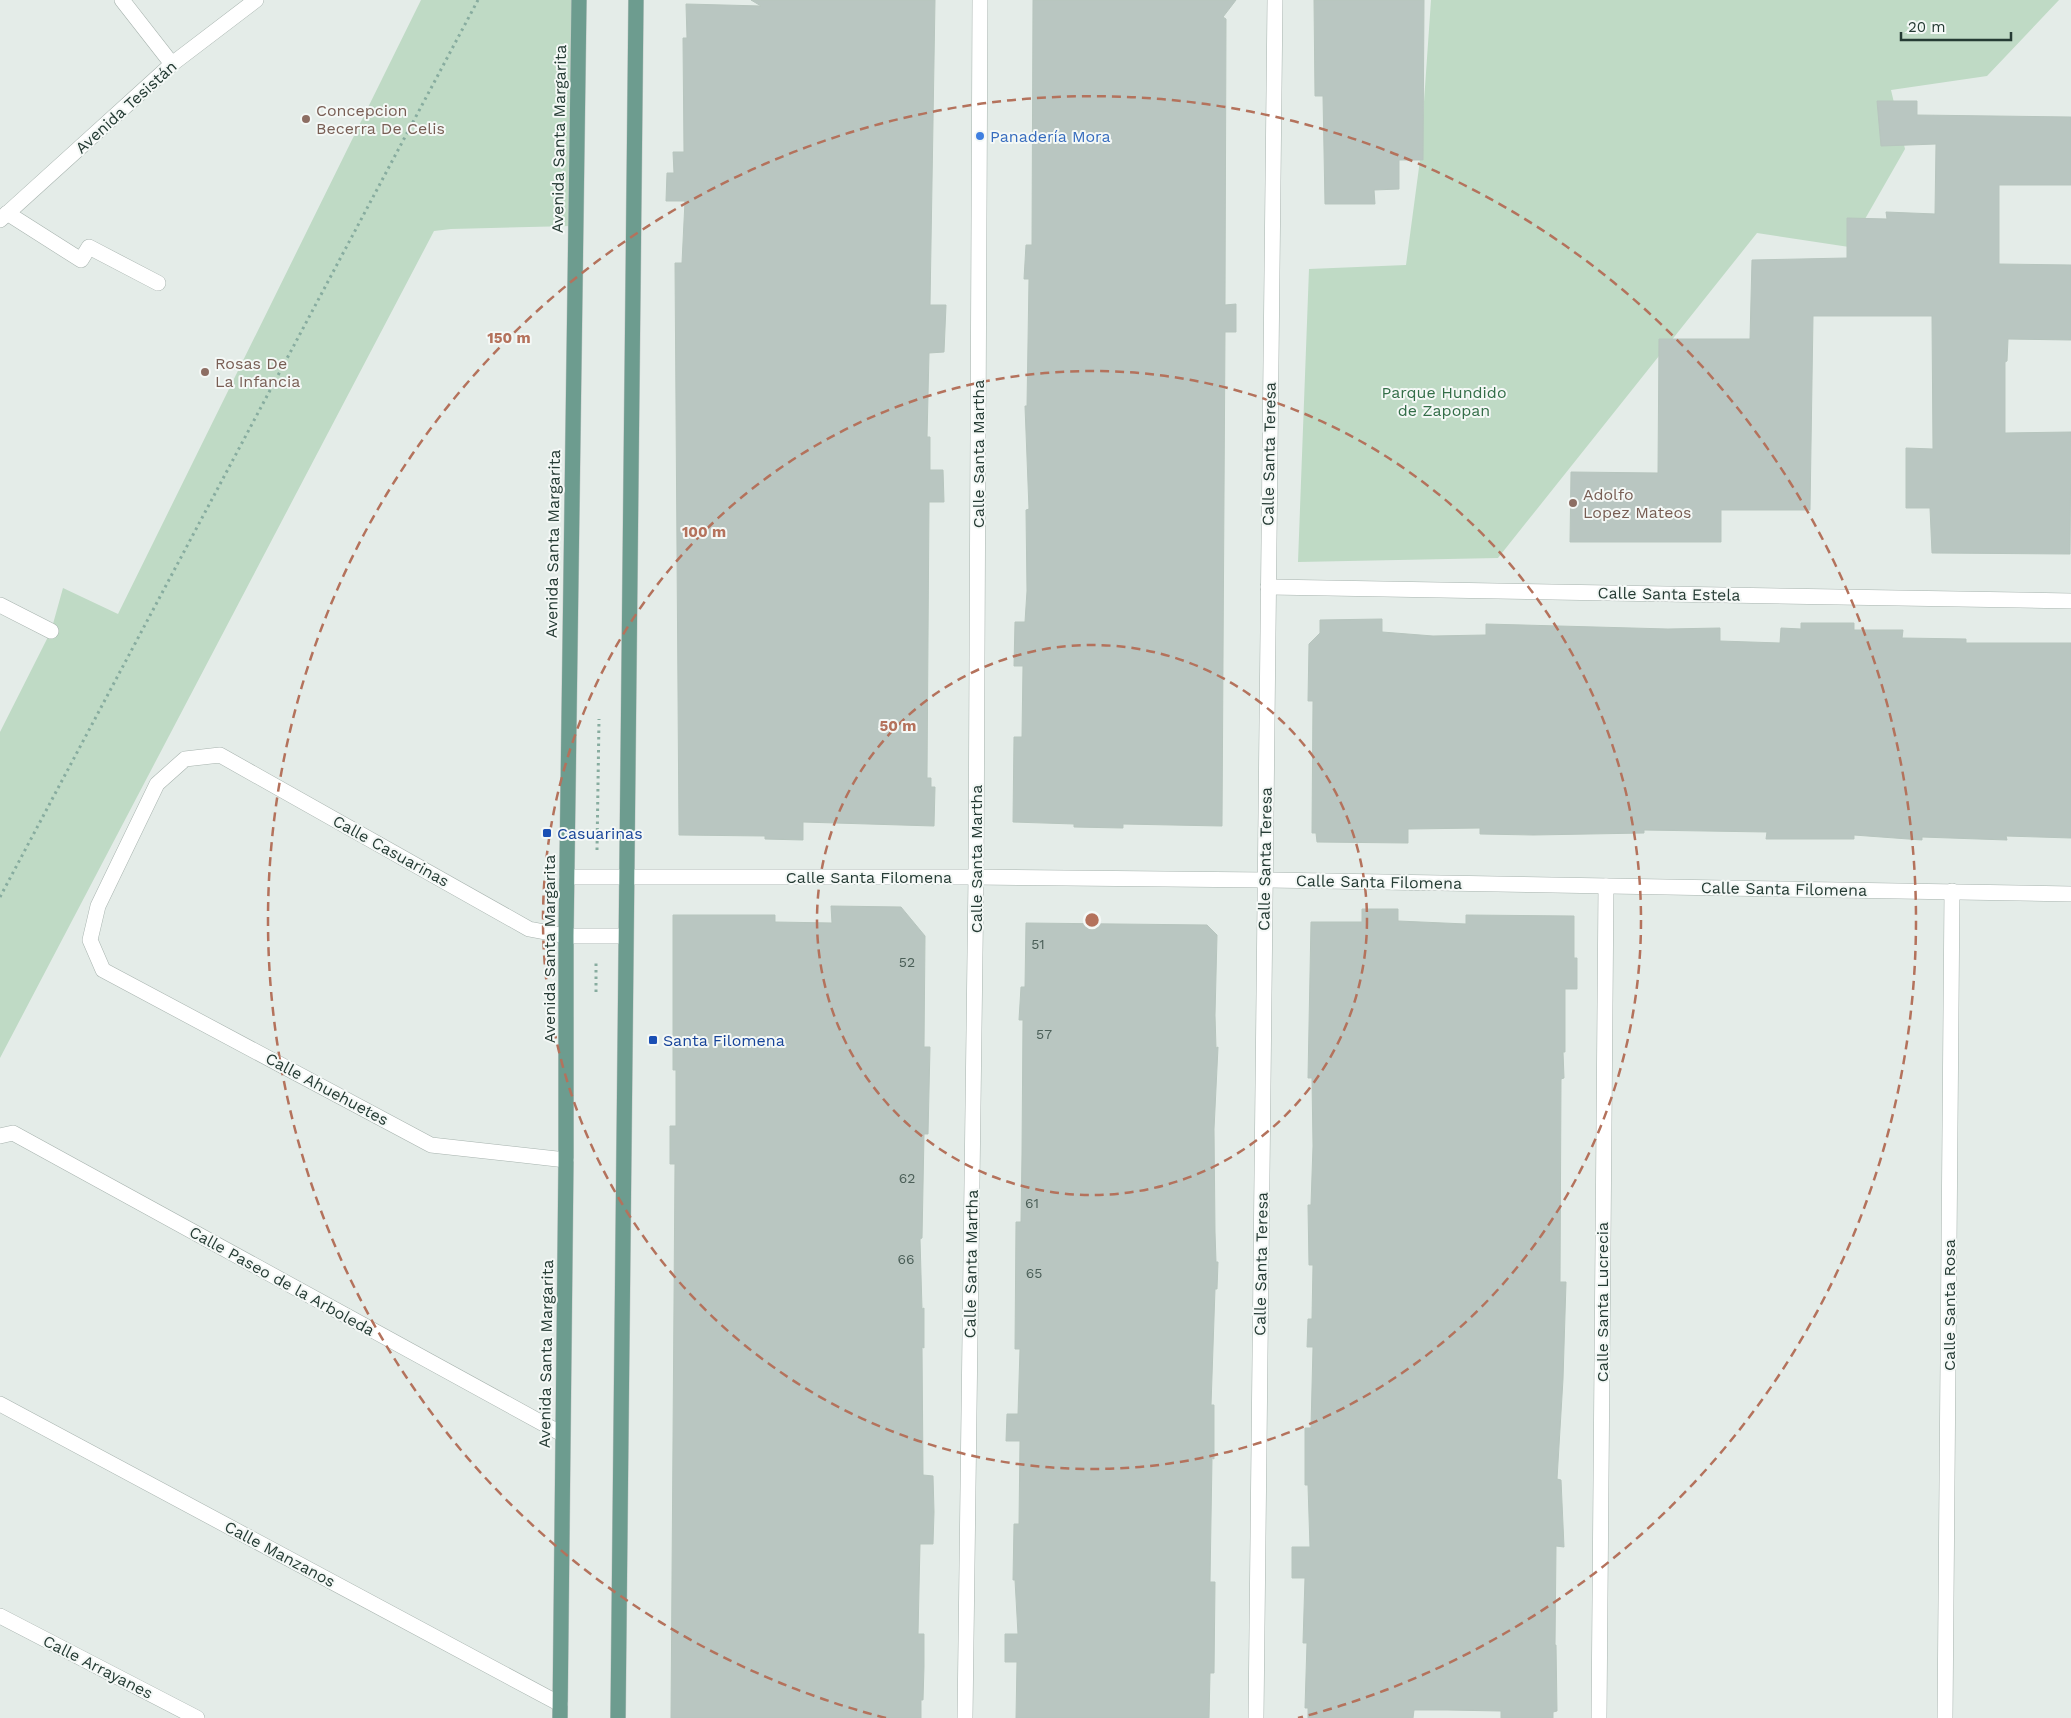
<svg xmlns="http://www.w3.org/2000/svg" width="2071" height="1718" font-family="'Work Sans',sans-serif">
  <rect width="100%" height="100%" fill="#e4ece8"/>
  <g fill="#bfdac5">
    <path d="M421 0H575L571 226 451 229 434 231 0 1058V732L51 631 63 588 118 614Z"/>
    <path d="M1431 0H2059L1987 76 1891 90 1905 149 1849 247 1757 233 1498 558 1298 562 1309 269 1406 265 1420 160Z"/>
  </g>
  <g fill="#b9c6c1" stroke="#b7c5be">
    <path d="M751 0H935L930 305H946L944 352 929 353 927 437H930V470H943L944 502H929L927 778H931V787H935L934 826 803 822V840L765 839V836L679 835 675 263H682L685 201H666L667 173H674L673 152H684L683 38H687L686 4 761 6Z"/>
    <path d="M1033 0H1236L1223 17 1226 19 1225 305 1236 304V332H1225L1222 826 1123 824V828L1074 827V824L1013 822 1014 737H1022L1023 666H1014L1015 622H1025L1027 591 1026 510 1029 509 1025 406H1027L1029 279H1024L1026 245H1032Z"/>
    <path d="M1314 0H1424L1423 160H1399V189L1374 190 1375 204H1325L1323 96H1315Z"/>
    <path d="M1877 101H1917V115L2071 117V185H1999V264L2071 265V340L2008 339 2007 361 2005 362V433L2071 432 2070 554 1932 553 1930 508H1906V448L1933 449 1932 316H1813L1810 510H1721V542H1570L1571 472 1658 473 1659 339H1750L1752 260 1847 258V218L1887 219 1886 212 1935 214 1936 144 1881 146Z"/>
    <path d="M1382 619V632L1433 636 1486 635V624L1668 629 1720 628V641L1780 643 1781 628 1801 629V623H1854V630H1903L1902 638 1966 639V643H2071V838L2006 836 2007 840 1922 837V840L1854 835V839H1766L1767 832 1644 830V833L1533 835 1480 834V828L1408 829V843L1317 842 1316 833H1312L1313 701H1308L1309 644 1320 633V620Z"/>
    <path d="M831 906 901 907 925 936 924 1047H930L928 1134H924L922 1238 920 1239 922 1309 924 1308V1348L922 1347 923 1475 933 1476 934 1512 933 1544H920L918 1634H924V1666L923 1700H921V1718H671L675 1164H670V1126H676V1070H673V915H775V922L832 923Z"/>
    <path d="M1362 909H1398V921L1466 924V915L1574 916V958H1577V989H1565V1052H1563L1564 1078 1561 1079 1560 1282H1566L1563 1379 1557 1479 1561 1480 1564 1547 1556 1546 1555 1645H1556L1557 1711 1553 1712V1718H1501V1711L1448 1710H1414L1413 1718H1308V1708H1305L1307 1643H1303L1305 1578H1292V1547H1310L1308 1485H1305V1428H1311L1313 1347H1307L1308 1319H1312L1313 1265H1309L1308 1205H1311L1313 1146 1312 1078H1308L1311 922H1362Z"/>
    <path d="M1026 923 1207 925 1217 935 1215 1015 1216 1048 1218 1047 1214 1129 1215 1232 1216 1262H1218L1217 1289H1215L1211 1405H1214V1459L1212 1458 1210 1582H1215L1214 1673H1210L1209 1718H1016L1017 1662H1005V1634H1018L1015 1580H1013L1014 1524H1019L1020 1441H1006L1007 1414H1018L1020 1349H1015L1016 1222H1021L1022 1154 1023 1020H1019L1021 987H1025Z"/>
  </g>
  <g fill="none" stroke-linecap="round" stroke-linejoin="round">
    <defs>
      <g id="minor">
        <path d="M122 0 172 64"/>
        <path d="M7 213 81 260 89 247 158 283"/>
        <path d="M0 220 172 64 256 0"/>
        <path d="M1268 587 2071 601"/>
        <path d="M0 605 51 631"/>
        <path d="M567 877H976L1265 880 2071 894"/>
        <path d="M0 1136 13 1133 562 1434"/>
        <path d="M566 1160 431 1145 103 970 90 940 98 906 157 784 185 759 220 755 529 929 566 936H625"/>
        <path d="M0 1404 560 1704"/>
        <path d="M0 1616 197 1718"/>
        <path d="M965 1718 976 877 980 0"/>
        <path d="M1256 1718 1275 0"/>
        <path d="M1599 1718 1606 886"/>
        <path d="M1945 1718 1952 891"/>
      </g>
      <g id="major">
        <path d="M560 1718 566 1160V936L579 0"/>
        <path d="M618 1718 636 0"/>
      </g>
    </defs>
    <use href="#minor" stroke="#a7b3ae" stroke-width="16"/>
    <use href="#major" stroke="#c2c8c6" stroke-width="16"/>
    <g stroke="#87ac9f" stroke-width="3" stroke-dasharray="2.5 4" stroke-linecap="butt">
      <path d="M597 850 599 719"/>
      <path d="M0 897 478 0"/>
      <path d="M596 992V961"/>
    </g>
    <use href="#minor" stroke="#fff" stroke-width="15"/>
    <use href="#major" stroke="#6d9c8f" stroke-width="15"/>
  </g>
  <g fill="none" stroke="#b4725c" stroke-width="2.5" stroke-dasharray="9 6">
    <circle cx="1092" cy="920" r="275"/>
    <circle cx="1092" cy="920" r="549"/>
    <path d="M886 1718A824 824 0 1 1 1298 1718"/>
  </g>
  <g fill="#8d6e63" stroke="#f4f8f6" stroke-width="2">
    <circle cx="306" cy="119" r="5"/>
    <circle cx="205" cy="372" r="5"/>
    <circle cx="1573" cy="503" r="5"/>
  </g>
  <circle fill="#3f7fe0" stroke="#f4f8f6" stroke-width="2" cx="980" cy="136" r="5"/>
  <g fill="#1a4fb4" stroke="#f4f8f6" stroke-width="2">
    <rect x="542" y="828" width="10" height="10" rx="2.5"/>
    <rect x="648" y="1035" width="10" height="10" rx="2.5"/>
  </g>
  <g text-anchor="middle" dominant-baseline="central" stroke-width="4" stroke-linejoin="round" paint-order="stroke">
    <g font-size="14" fill="#4a5e57">
      <text x="1038" y="944">51</text>
      <text x="907" y="962">52</text>
      <text x="1044" y="1034">57</text>
      <text x="907" y="1178">62</text>
      <text x="1032" y="1203">61</text>
      <text x="906" y="1259">66</text>
      <text x="1034" y="1273">65</text>
    </g>
    <g font-size="16" fill="#253b34" stroke="#f4f8f6">
      <text transform="translate(126 107) rotate(-42)">Avenida Tesistán</text>
      <text transform="translate(559 139) rotate(-89)">Avenida Santa Margarita</text>
      <text transform="translate(978 454) rotate(-90)">Calle Santa Martha</text>
      <text transform="translate(1269 454) rotate(-89)">Calle Santa Teresa</text>
      <text transform="translate(553 544) rotate(-89)">Avenida Santa Margarita</text>
      <text transform="translate(1669 594) rotate(1)">Calle Santa Estela</text>
      <text transform="translate(391 851) rotate(29)">Calle Casuarinas</text>
      <text transform="translate(976 859) rotate(-90)">Calle Santa Martha</text>
      <text transform="translate(1265 859) rotate(-89)">Calle Santa Teresa</text>
      <text x="869" y="877">Calle Santa Filomena</text>
      <text transform="translate(1379 882) rotate(1)">Calle Santa Filomena</text>
      <text transform="translate(1784 889) rotate(1)">Calle Santa Filomena</text>
      <text transform="translate(549 949) rotate(-90)">Avenida Santa Margarita</text>
      <text transform="translate(327 1089) rotate(28)">Calle Ahuehuetes</text>
      <text transform="translate(971 1264) rotate(-89)">Calle Santa Martha</text>
      <text transform="translate(1261 1264) rotate(-89)">Calle Santa Teresa</text>
      <text transform="translate(282 1281) rotate(29)">Calle Paseo de la Arboleda</text>
      <text transform="translate(1602 1302) rotate(-90)">Calle Santa Lucrecia</text>
      <text transform="translate(1949 1305) rotate(-90)">Calle Santa Rosa</text>
      <text transform="translate(546 1354) rotate(-89)">Avenida Santa Margarita</text>
      <text transform="translate(280 1554) rotate(28)">Calle Manzanos</text>
      <text transform="translate(98 1667) rotate(27)">Calle Arrayanes</text>
    </g>
    <g font-size="16" fill="#785e54" stroke="#f4f8f6" text-anchor="start">
      <text x="316" y="110">Concepcion<tspan x="316" dy="18">Becerra De Celis</tspan></text>
      <text x="215" y="363">Rosas De<tspan x="215" dy="18">La Infancia</tspan></text>
      <text x="1583" y="494">Adolfo<tspan x="1583" dy="18">Lopez Mateos</tspan></text>
    </g>
    <g font-size="16" fill="#366cbe" stroke="#f4f8f6" text-anchor="start">
      <text x="990" y="136">Panadería Mora</text>
    </g>
    <g font-size="16" fill="#336e48" stroke="#f4f8f6">
      <text x="1444" y="392">Parque Hundido<tspan x="1444" dy="18">de Zapopan</tspan></text>
    </g>
    <g font-size="16" fill="#164399" stroke="#f4f8f6" text-anchor="start">
      <text x="557" y="833">Casuarinas</text>
      <text x="663" y="1040">Santa Filomena</text>
    </g>
  </g>
  <circle cx="1092" cy="920" r="8" fill="#b4725c" stroke="#f4f8f6" stroke-width="2.5"/>
  <g font-size="15" text-anchor="middle" font-weight="bold" fill="#b4725c" stroke="#f4f8f6" stroke-width="4" stroke-linejoin="round" paint-order="stroke">
    <text x="509" y="343">150 m</text>
    <text x="704" y="537">100 m</text>
    <text x="898" y="731">50 m</text>
  </g>
  <path d="M1901 32v8h110v-8" fill="none" stroke="#253b34" stroke-width="2.5"/>
  <text x="1908" y="32" font-size="15" fill="#253b34" stroke="#f4f8f6" stroke-width="4" paint-order="stroke">20 m</text>
</svg>
